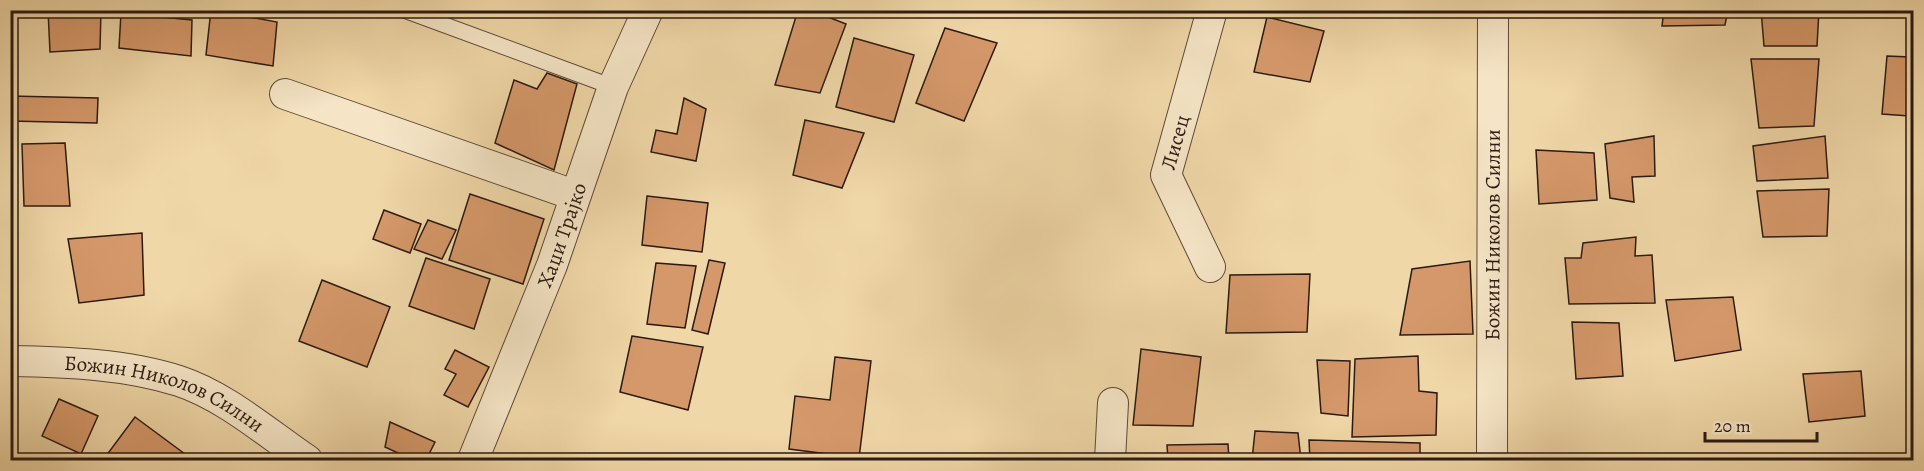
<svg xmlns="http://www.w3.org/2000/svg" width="1924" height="471" font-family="Alegreya,serif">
  <rect width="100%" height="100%" fill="#f0d7a7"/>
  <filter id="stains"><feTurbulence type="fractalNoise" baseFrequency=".00333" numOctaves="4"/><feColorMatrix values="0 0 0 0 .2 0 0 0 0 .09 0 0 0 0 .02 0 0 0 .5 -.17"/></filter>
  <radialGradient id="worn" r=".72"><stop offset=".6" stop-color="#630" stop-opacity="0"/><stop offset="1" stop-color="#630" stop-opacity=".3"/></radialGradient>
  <g fill="#d5986a" stroke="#2b1a13" stroke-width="1.5">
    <path d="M48 10H101L100 49 50 52Z"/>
    <path d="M211 10 277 22 273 66 206 55Z"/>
    <path d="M798 10H810L846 24 820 93 775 85Z"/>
    <path d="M1664 10H1728L1725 25 1662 26Z"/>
    <path d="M1761 10H1819L1817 46H1764Z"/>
    <path d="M121 13 192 20 191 56 119 48Z"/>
    <path d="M1267 17 1324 31 1310 82 1254 72Z"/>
    <path d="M945 28 997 43 964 121 916 103Z"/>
    <path d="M854 38 914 55 894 122 836 107Z"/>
    <path d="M1887 56 1910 57 1909 116 1882 114Z"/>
    <path d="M1751 59H1819L1814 126 1759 128Z"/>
    <path d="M547 73 577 84 554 170 495 143 514 80 537 89Z"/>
    <path d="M10 96 98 98 97 123 10 121Z"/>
    <path d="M684 98 706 109 696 161 651 152 656 130 677 134Z"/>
    <path d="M805 120 864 133 842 188 793 175Z"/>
    <path d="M1654 136 1655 176 1632 177 1634 202 1610 198 1605 144Z"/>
    <path d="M1825 136 1828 178 1757 181 1753 146Z"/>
    <path d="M65 143 70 206H24L22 144Z"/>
    <path d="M1536 150 1594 153 1597 200 1539 204Z"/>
    <path d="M1829 189 1827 236 1763 237 1757 191Z"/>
    <path d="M470 194 544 219 523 284 449 260Z"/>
    <path d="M647 196 708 203 702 252 642 245Z"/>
    <path d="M384 210 421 224 410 253 373 239Z"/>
    <path d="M428 220 456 230 442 259 414 249Z"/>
    <path d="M142 233 144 295 79 303 68 239Z"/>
    <path d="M1636 237 1635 256 1652 255 1655 303 1569 304 1565 258H1581L1583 243Z"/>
    <path d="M426 258 490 279 474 329 409 306Z"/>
    <path d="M709 260 725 263 708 334 692 330Z"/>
    <path d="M1470 261 1473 334 1400 335 1412 269Z"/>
    <path d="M656 263 696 266 685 328 647 324Z"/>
    <path d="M1310 274 1307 332 1226 333 1230 275Z"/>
    <path d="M322 280 390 307 367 367 299 341Z"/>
    <path d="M1733 297 1741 350 1675 361 1666 300Z"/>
    <path d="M1572 322 1619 323 1623 376 1576 379Z"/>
    <path d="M632 336 703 347 688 410 620 392Z"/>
    <path d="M1141 349 1201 357 1193 426 1133 425Z"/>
    <path d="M455 350 489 367 468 407 444 395 456 374 445 369Z"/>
    <path d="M1418 356 1419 391 1437 393 1436 435 1352 437 1355 359Z"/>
    <path d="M835 357 871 361 859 458 789 449 795 396 830 400Z"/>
    <path d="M1317 360 1350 361 1348 416 1321 413Z"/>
    <path d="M1861 371 1865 416 1809 422 1803 374Z"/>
    <path d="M59 399 98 416 81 454 42 436Z"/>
    <path d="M135 417 193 460H103Z"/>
    <path d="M390 422 435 442 426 460H413L385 447Z"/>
    <path d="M1255 431 1298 433 1301 460H1252Z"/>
    <path d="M1309 440 1420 443V460H1310Z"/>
    <path d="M1228 444 1229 460H1168L1167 445Z"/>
  </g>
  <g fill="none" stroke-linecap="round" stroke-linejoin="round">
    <defs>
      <path id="lane" d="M404 10 613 87"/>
      <g id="street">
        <path d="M285 94 574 195"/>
        <path id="s1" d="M1210 267 1166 175 1212 10"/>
        <path id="s2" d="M10 361C66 362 126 364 179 381 225 396 267 433 307 460"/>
        <path id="s3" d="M473 460 552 265 613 87 648 10"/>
        <path d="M1110 460 1113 403"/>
        <path id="s4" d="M1492 460 1493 10"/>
      </g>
    </defs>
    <use href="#lane" stroke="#5c4938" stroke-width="17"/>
    <use href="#street" stroke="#5c4938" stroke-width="32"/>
    <use href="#lane" stroke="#f5e5c6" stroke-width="15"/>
    <use href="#street" stroke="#f5e5c6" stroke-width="30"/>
  </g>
  <g text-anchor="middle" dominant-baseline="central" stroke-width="5" stroke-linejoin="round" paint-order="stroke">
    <g font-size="21" fill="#2b1a13" stroke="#f5e5c6">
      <text stroke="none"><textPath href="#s1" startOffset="136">Лисец</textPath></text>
      <text stroke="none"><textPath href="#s3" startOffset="242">Хаџи Трајко</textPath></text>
      <text stroke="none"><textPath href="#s4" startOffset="225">Божин Николов Силни</textPath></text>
      <text stroke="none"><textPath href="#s2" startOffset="160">Божин Николов Силни</textPath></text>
    </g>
  </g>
  <rect width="1924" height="471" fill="none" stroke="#f0d7a7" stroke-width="36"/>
  <rect x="12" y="12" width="1900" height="447" fill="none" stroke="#2b1a13" stroke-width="3"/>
  <rect x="18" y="18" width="1888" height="435" fill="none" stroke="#2b1a13" stroke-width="1.5"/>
  <path d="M1705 432v9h112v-9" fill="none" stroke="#2b1a13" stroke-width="3"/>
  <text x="1714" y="432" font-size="18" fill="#2b1a13" stroke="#f5e5c6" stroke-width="4.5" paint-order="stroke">20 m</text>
  <rect width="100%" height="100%" filter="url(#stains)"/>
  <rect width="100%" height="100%" fill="url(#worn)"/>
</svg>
